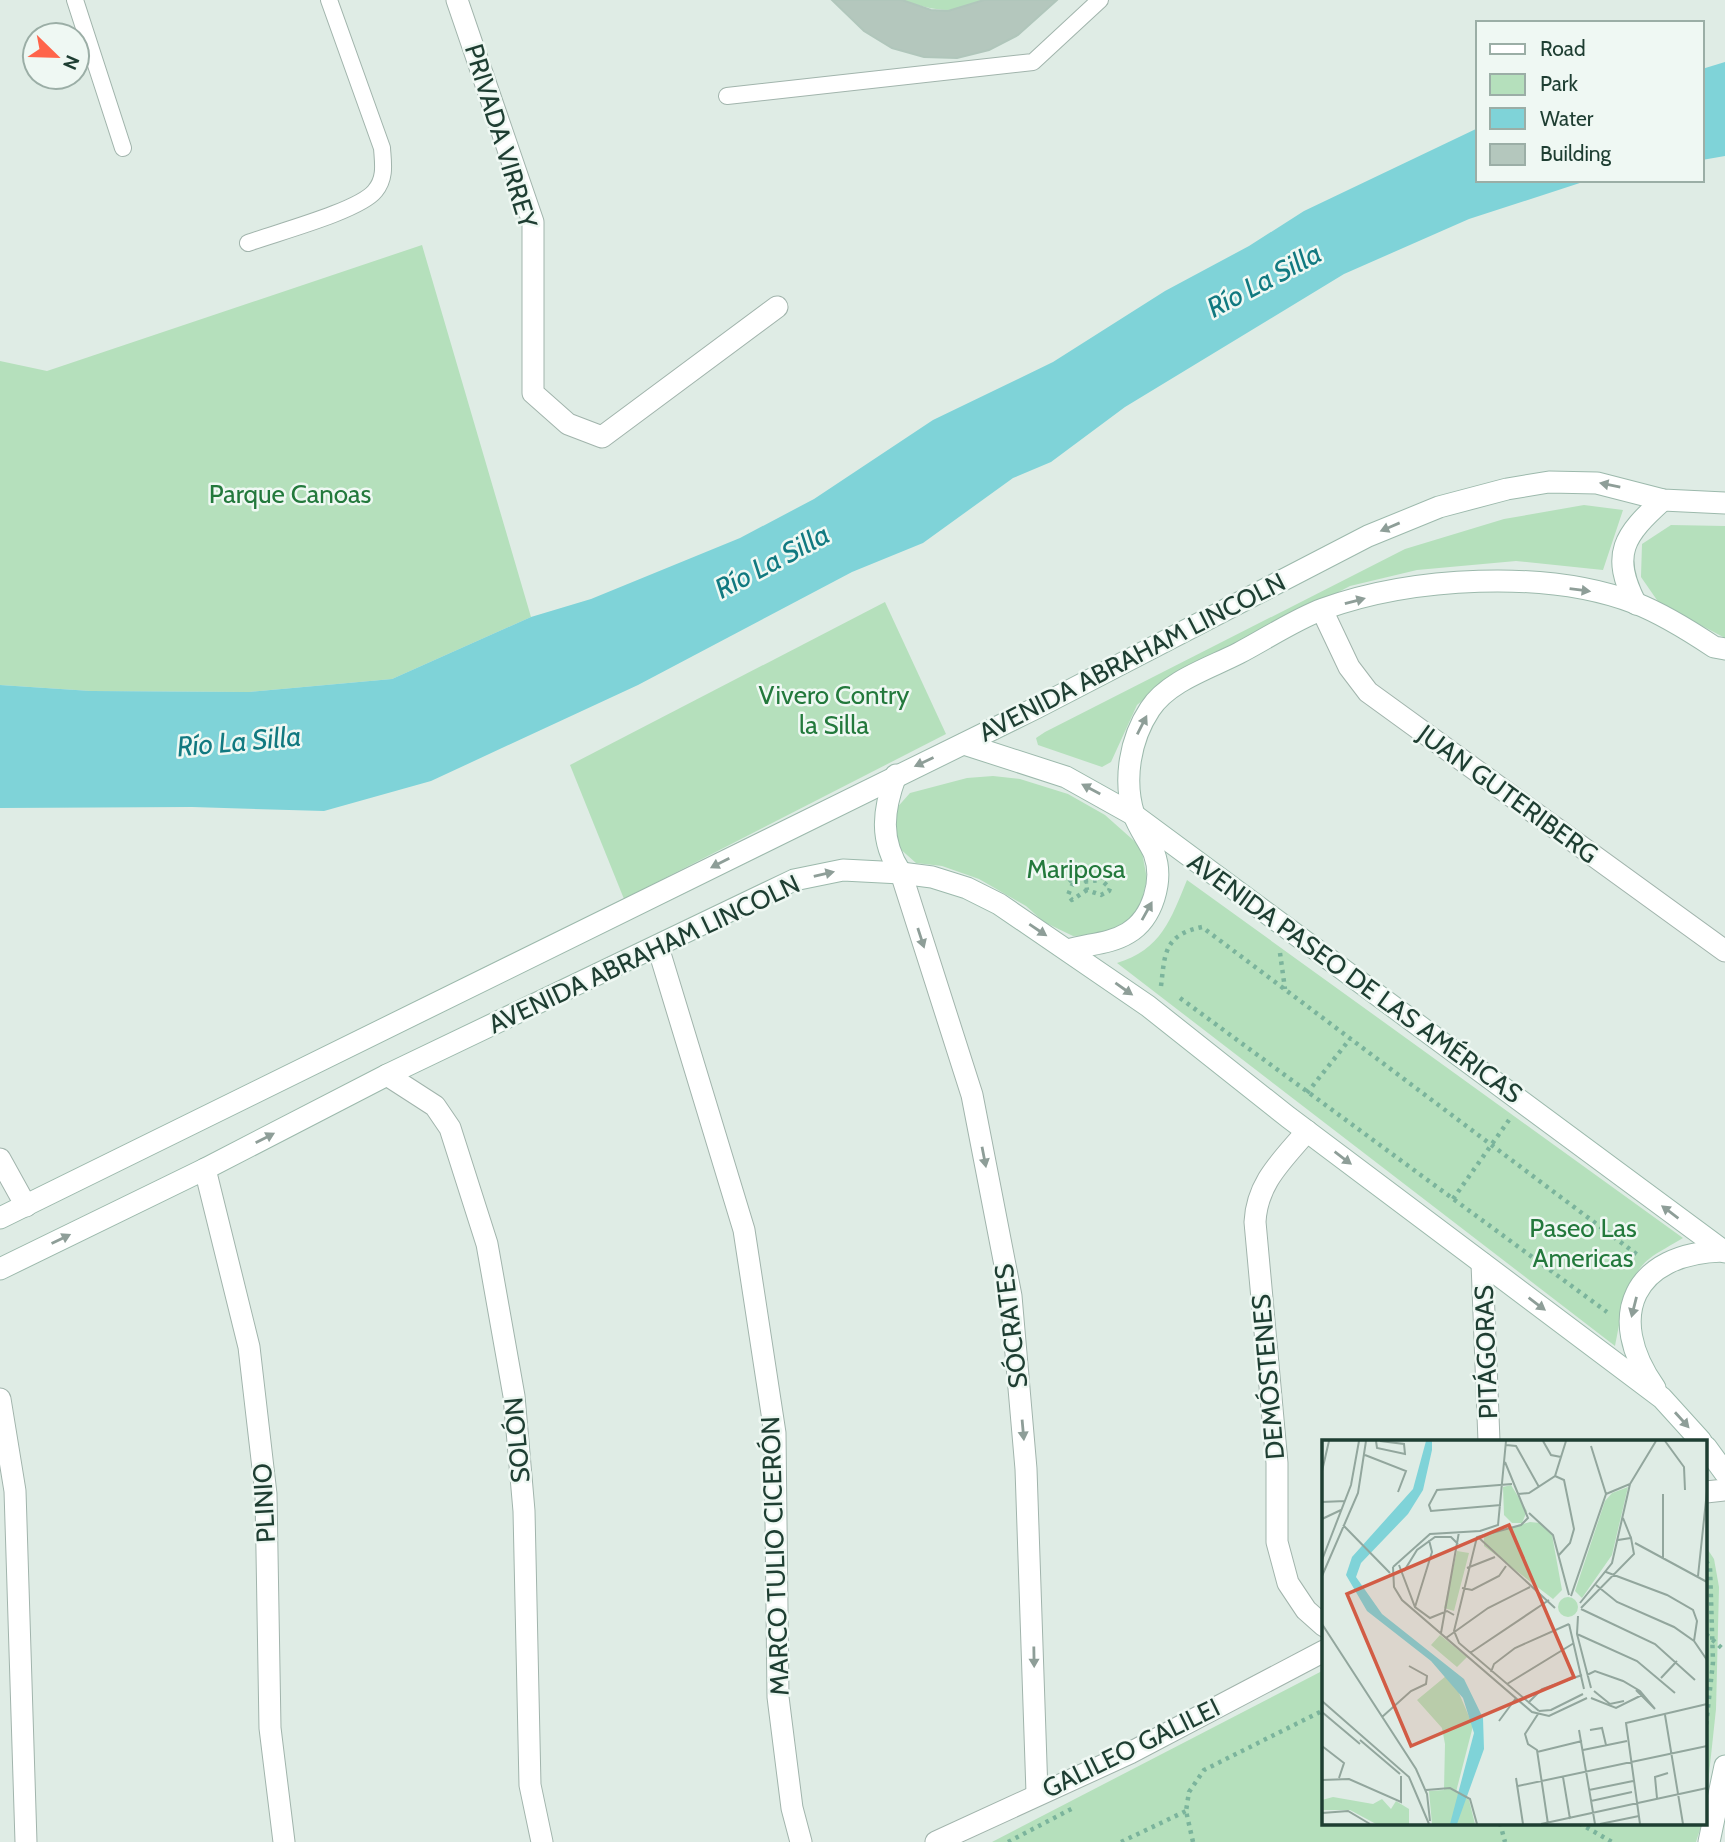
<svg xmlns="http://www.w3.org/2000/svg" width="1725" height="1842" font-family="Cabin,sans-serif">
  <rect width="100%" height="100%" fill="#dfece5"/>
  <g fill="#b5e0bc">
    <path d="M902 0H984C955 16 931 10 902 0Z"/>
    <path d="M422 245 531 617 392 679 249 692 91 691 0 685V361L47 371Z"/>
    <path d="M1584 505 1623 510 1603 570 1516 561 1417 570 1350 586 1159 686 1137 705 1111 762 1102 767 1038 745 1036 738 1045 732 1405 549 1504 519Z"/>
    <path d="M1671 525 1725 526V638L1659 603 1641 577 1642 544Z"/>
    <path d="M885 602 946 734 624 899 570 765Z"/>
    <path d="M993 776 1020 779 1068 794 1105 815 1141 847 1147 879 1140 908 1125 927 1101 935 1073 936 1044 922 1026 906 979 879 942 866 916 863 898 847 894 811 910 793 967 778Z"/>
    <path d="M1187 880 1683 1238C1672 1245 1659 1251 1649 1259 1625 1278 1621 1318 1615 1346L1117 963C1161 950 1171 919 1187 880Z"/>
    <path d="M1706 1547 1714 1559 1719 1587 1716 1709 1706 1802Z"/>
    <path d="M1324 1670V1823H1702L1696 1842H992Z"/>
  </g>
  <g fill="#7fd3d8">
    <path d="M1725 62V156L1702 160V69Z"/>
    <path d="M1478 128V180H1589L1469 219 1344 274 1125 407 1051 462 1013 478 923 543 852 572 638 685 431 781 324 811 192 807 0 808V685L91 691 249 692 392 679 531 617 591 599 740 538 814 499 933 420 1053 362 1165 291 1249 246 1304 211Z"/>
  </g>
  <path fill="#b4c7bd" stroke="#b0c6bb" stroke-width="2" d="M832 0H902L931 10 948 11 984 0H1057L1018 35 989 50 957 58 924 57 892 48 864 31Z"/>
  <g fill="none" stroke-linecap="round" stroke-linejoin="round">
    <defs>
      <g id="lane">
        <path d="M75 0 123 148"/>
        <path d="M727 96 1033 62 1100 0"/>
        <path d="M248 243C275 233 359 211 375 191 386 178 383 163 382 148L329 0"/>
      </g>
      <g id="street">
        <path d="M457 0 533 222V393L568 424 602 437 777 307"/>
        <path d="M1322 610 1349 667 1368 692 1725 951"/>
        <path d="M901 873 972 1095 1011 1296 1026 1469 1037 1793"/>
        <path d="M658 947 744 1230 775 1433 778 1697 792 1808 801 1842"/>
        <path d="M387 1075 435 1106 450 1128 487 1244 514 1396 524 1511 530 1785 542 1842"/>
        <path d="M1307 1131C1283 1160 1257 1182 1255 1222L1277 1463V1542L1288 1583 1306 1610 1324 1626"/>
        <path d="M0 1159 26 1206"/>
        <path d="M205 1169 249 1347 266 1494 270 1728 284 1842"/>
        <path d="M1482 1263 1489 1441"/>
        <path d="M0 1399 15 1491 26 1842"/>
        <path d="M1706 1492 1725 1490"/>
        <path d="M936 1842 1130 1753 1324 1651"/>
      </g>
      <g id="secondary">
        <path d="M1636 604C1610 554 1624 535 1663 500"/>
        <path d="M964 744 1066 777 1134 815 1725 1252"/>
        <path d="M896 775C883 810 879 840 901 873"/>
        <path d="M1068 950C1088 944 1110 944 1128 933 1153 918 1164 880 1154 853 1148 840 1139 829 1134 815 1123 780 1130 739 1150 709 1168 681 1210 668 1239 653 1266 639 1294 620 1323 609 1412 577 1546 569 1635 603 1663 614 1690 631 1714 647L1725 649"/>
        <path d="M0 1218 1036 708 1368 536 1439 507 1507 489 1549 482 1597 483 1663 500 1725 503"/>
        <path d="M0 1269 205 1169 387 1075 794 880 843 870 901 873 932 877 967 888 999 904 1148 1006 1288 1117 1662 1398 1701 1441"/>
        <path d="M1655 1388C1604 1316 1634 1253 1723 1251"/>
        <path d="M1706 1447 1725 1473"/>
        <path d="M1709 1842 1725 1766"/>
      </g>
    </defs>
    <use href="#lane" stroke="#a1b4ac" stroke-width="18"/>
    <use href="#street" stroke="#a1b4ac" stroke-width="23"/>
    <use href="#secondary" stroke="#9cb9ac" stroke-width="23"/>
    <g stroke="#7bb49c" stroke-width="4.5" stroke-dasharray="3.5 5" stroke-linecap="butt">
      <path d="M1085 873 1091 867 1099 868 1103 876 1101 880 1110 888 1109 891 1101 895 1087 890 1085 873 1078 867 1071 873 1070 880 1073 883 1101 880"/>
      <path d="M1073 883 1068 895 1072 900 1087 890"/>
      <path d="M1280 953 1285 989"/>
      <path d="M1161 986C1165 955 1163 935 1202 927L1639 1256"/>
      <path d="M1180 998 1607 1312"/>
      <path d="M1307 1093 1350 1039"/>
      <path d="M1453 1199 1509 1120"/>
      <path d="M1706 1561 1710 1567 1713 1662 1706 1726"/>
      <path d="M1706 1634 1725 1651"/>
      <path d="M1500 1823 1505 1842"/>
      <path d="M1579 1823 1612 1842"/>
      <path d="M1008 1842 1075 1807"/>
      <path d="M1121 1842 1186 1811"/>
      <path d="M1193 1842 1186 1811 1189 1792 1204 1770 1324 1710"/>
    </g>
    <use href="#lane" stroke="#fff" stroke-width="16"/>
    <use href="#street" stroke="#fff" stroke-width="21"/>
    <use href="#secondary" stroke="#fff" stroke-width="21"/>
  </g>
  <defs><path id="oneway-solid" d="M-6-.8H1V-3.2L6.5 0L1 3.2V.8H-6Z" transform="scale(1.75)"/></defs>
  <g fill="#8e9e98">
    <use href="#oneway-solid" transform="translate(1610 485) rotate(-169)"/>
    <use href="#oneway-solid" transform="translate(1390 527) rotate(157)"/>
    <use href="#oneway-solid" transform="translate(1580 590) rotate(7)"/>
    <use href="#oneway-solid" transform="translate(1355 601) rotate(-15)"/>
    <use href="#oneway-solid" transform="translate(1142 725) rotate(-63)"/>
    <use href="#oneway-solid" transform="translate(924 762) rotate(155)"/>
    <use href="#oneway-solid" transform="translate(1091 789) rotate(-152)"/>
    <use href="#oneway-solid" transform="translate(720 863) rotate(153)"/>
    <use href="#oneway-solid" transform="translate(824 874) rotate(-13)"/>
    <use href="#oneway-solid" transform="translate(1147 911) rotate(-61)"/>
    <use href="#oneway-solid" transform="translate(1038 930) rotate(34)"/>
    <use href="#oneway-solid" transform="translate(921 938) rotate(72)"/>
    <use href="#oneway-solid" transform="translate(1124 989) rotate(35)"/>
    <use href="#oneway-solid" transform="translate(265 1138) rotate(-27)"/>
    <use href="#oneway-solid" transform="translate(984 1157) rotate(79)"/>
    <use href="#oneway-solid" transform="translate(1343 1158) rotate(37)"/>
    <use href="#oneway-solid" transform="translate(1670 1212) rotate(-143)"/>
    <use href="#oneway-solid" transform="translate(61 1239) rotate(-26)"/>
    <use href="#oneway-solid" transform="translate(1537 1304) rotate(37)"/>
    <use href="#oneway-solid" transform="translate(1634 1307) rotate(104)"/>
    <use href="#oneway-solid" transform="translate(1682 1420) rotate(48)"/>
    <use href="#oneway-solid" transform="translate(1023 1430) rotate(85)"/>
    <use href="#oneway-solid" transform="translate(1034 1657) rotate(89)"/>
  </g>
  <g text-anchor="middle" dominant-baseline="central" stroke-width="5" stroke-linejoin="round" paint-order="stroke">
    <g font-size="26" fill="#1e3e32" stroke="#eff8f3">
      <text transform="translate(501 136) rotate(73)">PRIVADA VIRREY</text>
      <text transform="translate(1132 657) rotate(-27)">AVENIDA ABRAHAM LINCOLN</text>
      <text transform="translate(1508 794) rotate(36)">JUAN GUTERIBERG</text>
      <text transform="translate(644 954) rotate(-25)">AVENIDA ABRAHAM LINCOLN</text>
      <text transform="translate(1355 978) rotate(36)">AVENIDA PASEO DE LAS AMÉRICAS</text>
      <text transform="translate(1011 1326) rotate(-97)">SÓCRATES</text>
      <text transform="translate(1486 1352) rotate(-92)">PITÁGORAS</text>
      <text transform="translate(1268 1377) rotate(-95)">DEMÓSTENES</text>
      <text transform="translate(517 1440) rotate(-95)">SOLÓN</text>
      <text transform="translate(264 1503) rotate(-93)">PLINIO</text>
      <text transform="translate(775 1556) rotate(-92)">MARCO TULIO CICERÓN</text>
      <text transform="translate(1131 1748) rotate(-26)">GALILEO GALILEI</text>
    </g>
    <g font-size="26" fill="#23793c" stroke="#eff8f3">
      <text x="290" y="494">Parque Canoas</text>
      <text x="834" y="695">Vivero Contry<tspan x="834" dy="30">la Silla</tspan></text>
      <text x="1076" y="869">Mariposa</text>
      <text x="1583" y="1228">Paseo Las<tspan x="1583" dy="30">Americas</tspan></text>
    </g>
    <g font-size="28" font-style="italic" fill="#117980" stroke="#eff8f3">
      <text transform="translate(1264 280) rotate(-28)">Río La Silla</text>
      <text transform="translate(772 561) rotate(-28)">Río La Silla</text>
      <text transform="translate(239 741) rotate(-5)">Río La Silla</text>
    </g>
  </g>
  <g transform="translate(1322 1440)">
    <rect width="385" height="385" fill="#dfece5"/>
    <path d="M189 45 205 71 200 83H190L182 75 181 47ZM306 47 290 115 260 158 253 151 283 61 290 53ZM208 82 218 83 230 95 240 150 231 159 162 106V96ZM135 111 147 113 132 171 122 168ZM236 167a10 10 0 1 1 20 0a10 10 0 1 1-20 0ZM118 195 145 217 135 227 109 205ZM124 236 134 246 151 286 134 352 147 360 153 384H110L107 351 122 350 123 304 120 288 95 260ZM11 357 51 364 60 359 69 369 74 361 87 369V384H54L28 370H0V360Z" fill="#b5e0bc"/>
    <path d="M104 1H110V10L101 50 86 74 39 123 34 137 60 174 142 239 161 278 162 309 135 384H128L152 293 141 258 109 221 45 171 24 135 30 117 91 49Z" fill="#7fd3d8"/>
    <path fill="none" stroke="#92a69d" stroke-width="2" d="M54 1 55 8 83 14 82 4 58 1M221 1 229 15 239 17M343 1 362 27 363 50M184 5 194 6 217 47M269 6 284 54M43 15 84 31 76 52M183 22 206 78 199 85 155 97 132 191 137 203 217 271M0 31 7 1M233 36 242 40 252 89 248 103 236 116M196 54 207 53 233 36 244 1M284 54 308 44 334 1M0 62 23 61M179 65 109 71 107 65 115 50 190 44M207 73 231 95 247 155M301 78 309 98M0 79 19 70M21 85 68 133M156 97 233 168M313 103 385 142M341 118V54M0 120 29 45 37 1M77 125 93 167 108 178 125 171 132 175M71 127 72 147 80 160 210 272 227 276 265 258M71 127 108 94 158 91 176 85 184 1M145 128 173 117M82 131 95 110 113 97H129L136 104M284 132 345 155 371 170 375 181 372 201M0 136 36 53 44 1M376 136 385 51M274 145 295 162 352 187 372 201 385 220M140 148 150 150 177 136 184 126M249 156 284 54M258 163 290 123 308 44M93 167 110 112 107 100M259 168 312 114 309 98 296 100M259 169 333 204 373 240M256 176 255 194 269 248M0 184 94 329 105 354 108 381M247 184 262 249M119 193 137 92M255 194 315 221 353 253M124 198 166 168 208 147M148 213 227 160M169 232 172 224 193 208 247 184M265 235 273 231 301 241 318 251 333 269 314 250M339 238 355 221M185 244 252 203M272 251 288 264 302 261M269 258 294 268 320 255M0 261 87 337 107 384M206 263 220 249 260 235M217 271 229 270 261 254M0 272 38 304M216 274 203 294 206 304 215 310 226 384M343 275 361 384M60 277 89 251 104 244 105 236 87 226M177 281 194 258M257 290 273 384M268 290 280 288 284 305M38 300 78 334M0 306 22 323 17 338M261 310 305 301M215 312 260 301M241 337 248 379M194 338 201 384M0 340 27 339 79 362V336M196 346 385 306M104 350 128 348 148 359 155 384M267 350 311 341M335 358 333 337 346 333M269 361 310 352M0 373 26 371 48 384M219 384 385 348M278 384 317 376M318 384 304 283 385 264"/>
    <path fill="#d25c45" fill-opacity="0.15" stroke="#d25c45" stroke-width="3.5" d="M187 85 252 237 89 306 25 154Z"/>
    <rect width="385" height="385" fill="none" stroke="#1e3e32" stroke-width="3.5"/>
  </g>
  <rect x="1476" y="21" width="228" height="161" fill="#eff8f3" stroke="#9baea6" stroke-width="2"/>
  <rect x="1490" y="44" width="35" height="10" fill="#ffffff" stroke="#9baea6" stroke-width="2"/>
  <text x="1540" y="56" font-size="21" fill="#1e3e32">Road</text>
  <rect x="1490" y="74" width="35" height="21" fill="#b5e0bc" stroke="#9baea6" stroke-width="2"/>
  <text x="1540" y="91" font-size="21" fill="#1e3e32">Park</text>
  <rect x="1490" y="108" width="35" height="21" fill="#7fd3d8" stroke="#9baea6" stroke-width="2"/>
  <text x="1540" y="126" font-size="21" fill="#1e3e32">Water</text>
  <rect x="1490" y="144" width="35" height="21" fill="#b4c7bd" stroke="#9baea6" stroke-width="2"/>
  <text x="1540" y="161" font-size="21" fill="#1e3e32">Building</text>
  <g transform="translate(56 56) rotate(113)"><circle r="33" fill="#eff8f3" stroke="#9baea6" stroke-width="2"/>
  <path d="M0-5L12 26L0 18L-12 26Z" fill="#ff644a"/>
  <text y="-10" font-size="19" font-weight="bold" text-anchor="middle" fill="#1e3e32">N</text>
  </g>
</svg>
